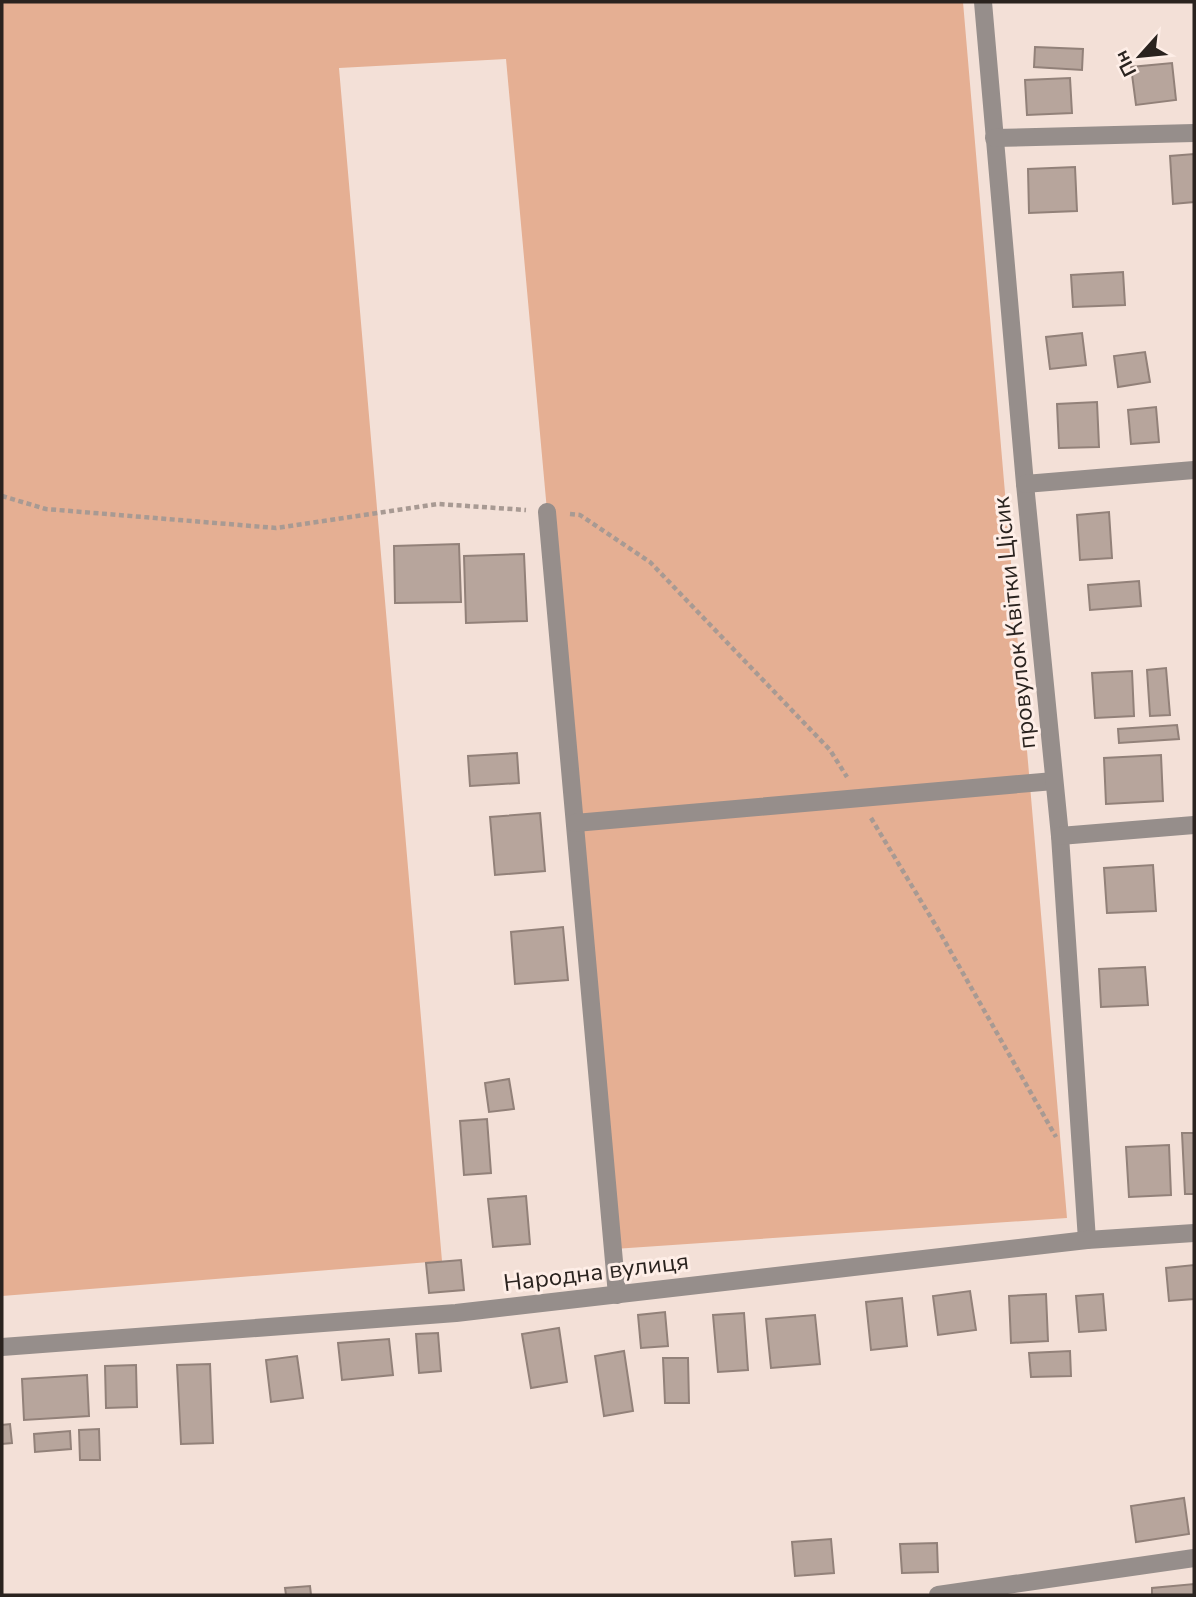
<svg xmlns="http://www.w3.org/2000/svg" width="1196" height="1597" font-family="'Nunito Sans',sans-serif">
  <rect width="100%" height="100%" fill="#f3e0d7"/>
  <path fill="#e5af93" d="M2 2H963L1067 1218 614 1249 506 59 339 68 442 1261 2 1296Z"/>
  <g fill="#b7a59c" stroke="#928179" stroke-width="2">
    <path d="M1035 47 1083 49 1082 70 1034 67Z"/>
    <path d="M1172 63 1176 100 1136 105 1131 67Z"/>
    <path d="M1070 78 1072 113 1027 115 1025 80Z"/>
    <path d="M1194 154V202L1173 204 1170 156Z"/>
    <path d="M1075 167 1077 211 1029 213 1028 169Z"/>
    <path d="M1123 272 1125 305 1073 307 1071 275Z"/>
    <path d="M1082 333 1086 365 1050 369 1046 337Z"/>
    <path d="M1145 352 1150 382 1118 387 1114 356Z"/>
    <path d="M1097 402 1099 447 1059 448 1057 404Z"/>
    <path d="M1156 407 1159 442 1131 444 1128 410Z"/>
    <path d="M1109 512 1112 558 1080 560 1077 515Z"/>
    <path d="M459 544 461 602 395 603 394 546Z"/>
    <path d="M524 554 527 621 466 623 464 556Z"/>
    <path d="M1139 581 1141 606 1090 610 1088 585Z"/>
    <path d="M1166 668 1170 715 1150 716 1147 670Z"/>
    <path d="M1132 671 1134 716 1095 718 1092 673Z"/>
    <path d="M1177 725 1179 739 1119 743 1118 729Z"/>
    <path d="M517 753 519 783 470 786 468 756Z"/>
    <path d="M1161 755 1163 801 1106 804 1104 758Z"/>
    <path d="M540 813 545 871 495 875 490 817Z"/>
    <path d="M1153 865 1156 911 1107 913 1104 868Z"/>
    <path d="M563 927 568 980 515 984 511 932Z"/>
    <path d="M1145 967 1148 1005 1101 1007 1099 969Z"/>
    <path d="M509 1079 514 1109 489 1112 485 1083Z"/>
    <path d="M487 1119 491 1173 464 1175 460 1121Z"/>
    <path d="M1182 1133H1194V1194H1185Z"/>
    <path d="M1169 1145 1171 1195 1129 1197 1126 1147Z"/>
    <path d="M526 1196 530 1244 493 1247 488 1199Z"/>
    <path d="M461 1260 464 1290 429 1293 426 1263Z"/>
    <path d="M1194 1265V1299L1169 1301 1166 1268Z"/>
    <path d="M970 1291 976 1330 938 1335 933 1296Z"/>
    <path d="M1046 1294 1048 1341 1011 1343 1009 1296Z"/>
    <path d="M1103 1294 1106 1330 1079 1332 1076 1296Z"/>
    <path d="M902 1298 907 1346 871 1350 866 1302Z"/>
    <path d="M665 1312 668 1346 641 1348 638 1315Z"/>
    <path d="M744 1313 748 1370 718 1372 713 1315Z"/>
    <path d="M815 1315 820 1364 771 1368 766 1319Z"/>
    <path d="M559 1328 567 1382 531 1388 522 1334Z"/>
    <path d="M438 1333 441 1371 419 1373 416 1334Z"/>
    <path d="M389 1339 393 1375 342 1380 338 1343Z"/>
    <path d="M624 1351 633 1411 604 1416 595 1356Z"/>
    <path d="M1070 1351 1071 1376 1031 1377 1029 1353Z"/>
    <path d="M297 1356 303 1398 271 1402 266 1360Z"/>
    <path d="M663 1358H688L689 1403H665Z"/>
    <path d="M210 1364 213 1443 181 1444 177 1365Z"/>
    <path d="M136 1365 137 1407 106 1408 105 1366Z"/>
    <path d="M87 1375 89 1416 24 1420 22 1379Z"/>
    <path d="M10 1424 12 1443 2 1444V1425Z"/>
    <path d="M99 1429 100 1460H80L79 1430Z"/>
    <path d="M70 1431 71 1449 35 1452 34 1434Z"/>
    <path d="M1184 1498 1189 1534 1136 1542 1131 1506Z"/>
    <path d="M831 1539 834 1573 795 1576 792 1542Z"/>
    <path d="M937 1543 938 1572 902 1573 900 1544Z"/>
    <path d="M1194 1584V1595H1152V1588Z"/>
    <path d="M310 1586 311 1595H286L285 1588Z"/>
  </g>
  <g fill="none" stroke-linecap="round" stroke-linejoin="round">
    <g stroke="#a89a93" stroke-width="4.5" stroke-dasharray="5 3.5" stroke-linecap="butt">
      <path d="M2 496 46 509 276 528 438 504 526 510"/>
      <path d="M570 514 580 515 650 562 830 750 847 777"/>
      <path d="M871 818 939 931 1056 1137"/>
    </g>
    <g stroke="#968e8b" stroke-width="18">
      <path d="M547 512 617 1295"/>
      <path d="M575 823 1054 781"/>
    </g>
    <g stroke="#968e8b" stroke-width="18">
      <path d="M983 2 1025 484 1060 836 1087 1240"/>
      <path d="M994 138 1194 133"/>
      <path d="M1025 484 1194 470"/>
      <path d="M1060 836 1194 825"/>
      <path d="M2 1347 456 1313 1087 1240 1194 1233"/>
      <path d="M938 1595 1194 1558"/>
    </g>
  </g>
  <g text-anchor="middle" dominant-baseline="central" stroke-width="6" stroke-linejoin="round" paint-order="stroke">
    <g font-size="24" fill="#2a231f" stroke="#feeee7">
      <text transform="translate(1014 623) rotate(-96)">провулок Квітки Цісик</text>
      <text transform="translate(596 1272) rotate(-7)">Народна вулиця</text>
    </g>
  </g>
  <rect width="1196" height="1597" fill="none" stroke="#2a231f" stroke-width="7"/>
  <g transform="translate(1140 56) rotate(243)" stroke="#feeee7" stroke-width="5" paint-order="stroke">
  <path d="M0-5L12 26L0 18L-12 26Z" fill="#2a231f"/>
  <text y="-10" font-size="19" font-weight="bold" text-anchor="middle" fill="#2a231f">Пн</text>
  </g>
</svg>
